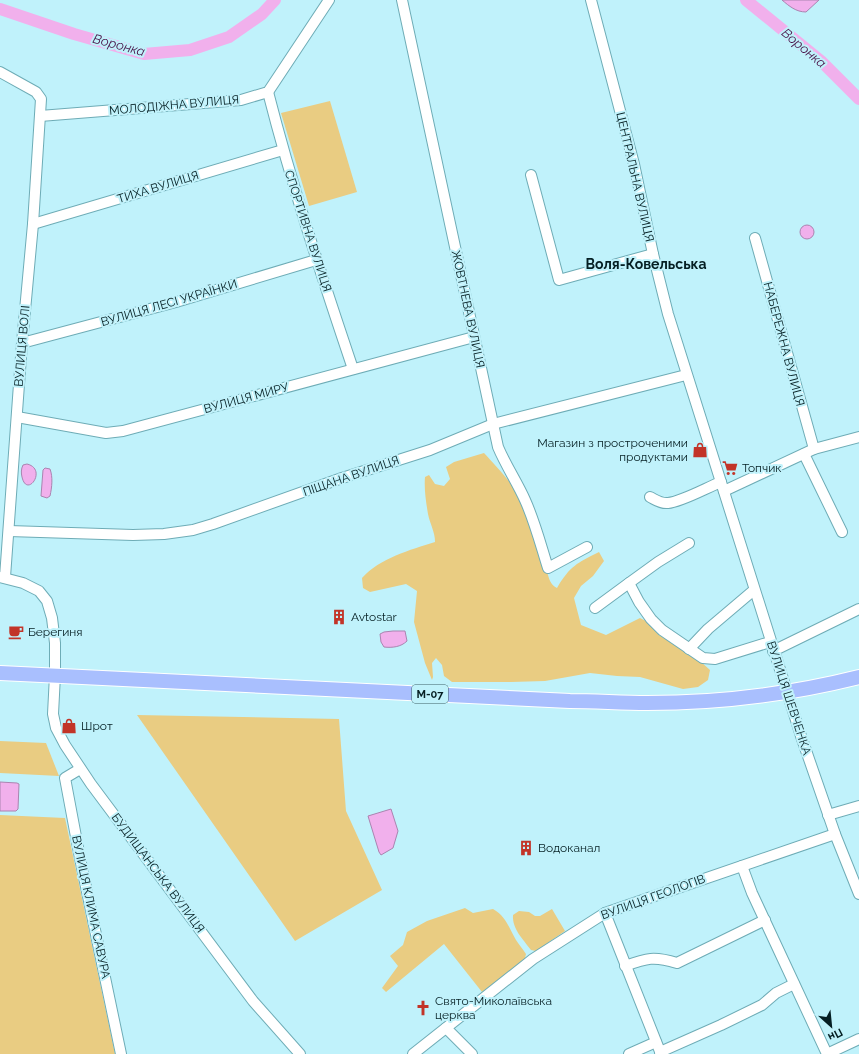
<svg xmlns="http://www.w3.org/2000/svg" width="859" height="1054" font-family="Raleway,sans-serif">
  <rect width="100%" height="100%" fill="#c0f2fb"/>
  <g fill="#e9cc82">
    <path d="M330 101 357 192 309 206 281 113Z"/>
    <path d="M484 453C495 465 513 484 521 498 530 514 536 535 543 552 548 563 545 582 557 588 570 566 577 563 599 552L604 561 593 576 581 586 574 598 581 625 606 635 640 618 646 621 659 635 700 661 710 670 708 680 698 687 683 689 640 677 617 676 590 673 545 681 511 682H452L444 676 442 665 436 658 432 663 433 677 432 680 425 663 414 622 417 591 406 584 370 592 363 588 362 578C380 558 410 550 435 542 435 532 430 524 428 514 426 502 424 489 425 477L429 475 435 484 444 486 450 479 446 467 454 462Z"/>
    <path d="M137 715 339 719 346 811 382 890 295 941Z"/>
    <path d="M0 741 46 743 59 776 0 773Z"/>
    <path d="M0 815 65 818 115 1054H0Z"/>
    <path d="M465 908 473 913 493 909C506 916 509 928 516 940 519 945 523 949 526 954L524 962 482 992 444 944 386 992 382 988 398 966 390 956 403 945 407 932 427 921Z"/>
    <path d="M552 909 565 931 536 951 531 950C523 939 512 929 513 915L519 911 529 912 535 916H540Z"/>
  </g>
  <g fill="#f1b0ec" stroke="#aa84b0">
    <path d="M782 0H819L806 12C796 12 789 6 782 0Z"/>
    <circle cx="807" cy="232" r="7"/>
    <path d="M27 464C48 469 27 499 22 477 21 473 21 469 23 465Z"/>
    <path d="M45 468 50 469C53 477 52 487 50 496L47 498 41 496 43 470Z"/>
    <path d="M393 631H405L407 641C401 647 392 648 384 647L381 642 380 634 384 632Z"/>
    <path d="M0 782 17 783 19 784 18 809 16 811H0Z"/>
    <path d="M391 809 398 831 393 848 381 855 379 852 368 816Z"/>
  </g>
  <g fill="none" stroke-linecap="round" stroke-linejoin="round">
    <g stroke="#f1b0ec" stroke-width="12">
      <path d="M746 0 822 62 859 99"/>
      <path d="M0 9 74 34 144 54 190 50 229 37 262 14 275 0"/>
    </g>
    <defs>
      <g id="minor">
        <path d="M402 0 498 447C506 466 517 482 525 500 535 522 541 546 548 568L587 547"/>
        <path d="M591 0 634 164 653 254 668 314 801 736 835 834 859 894"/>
        <path d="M0 72 36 92 41 99 33 224 22 343 5 577"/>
        <path d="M268 92C292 186 322 277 353 369"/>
        <path d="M40 116 241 100 268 92 329 0"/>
        <path d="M531 175 559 280 653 254"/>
        <path d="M33 224 283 150"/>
        <path d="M755 238 814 449"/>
        <path d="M22 343 176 302 316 260"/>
        <path d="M17 417 106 433 123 431 474 337"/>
        <path d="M804 454 842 532"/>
        <path d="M724 491 814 449 859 437"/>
        <path d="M650 497C656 500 661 504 668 503 681 502 708 487 721 482"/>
        <path d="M9 531 133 535 164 534 193 530 213 524 342 478 430 450 493 424 686 375"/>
        <path d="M689 543 658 562 629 583 639 602 651 619 662 630 703 658 715 659 770 642"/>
        <path d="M0 577 23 583 39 591 47 601 52 618 55 643V675L53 714 56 728 65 745 91 784 253 1001 300 1054"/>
        <path d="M595 608 629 583"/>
        <path d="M689 649 708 629 754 590"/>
        <path d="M773 651 859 609"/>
        <path d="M80 769 65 778 80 858 121 1054"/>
        <path d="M828 815 859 806"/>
        <path d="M742 866 752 893 827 1054"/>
        <path d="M605 913 661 1054"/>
        <path d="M625 966C647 958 654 956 677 963L765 920"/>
        <path d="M446 1028 472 1054"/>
        <path d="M660 1052 721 1025 762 1005 776 993 794 984"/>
        <path d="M413 1054 533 959 605 913 835 834"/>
        <path d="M629 1054 656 1042"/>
        <path d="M827 1054 859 1039"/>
      </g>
      <path id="highway" d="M0 673 570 701C596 701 621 703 647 703 717 703 791 694 859 677"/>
    </defs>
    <use href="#minor" stroke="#6eacb6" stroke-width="12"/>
    <use href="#highway" stroke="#fff" stroke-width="16"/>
    <use href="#minor" stroke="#fff" stroke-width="10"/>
    <use href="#highway" stroke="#a9bffe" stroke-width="14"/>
  </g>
  <defs>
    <symbol id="shop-bare" viewBox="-9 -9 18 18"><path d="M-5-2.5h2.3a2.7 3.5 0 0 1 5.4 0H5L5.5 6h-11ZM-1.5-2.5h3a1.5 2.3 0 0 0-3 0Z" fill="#c23428" stroke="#c0f2fb" stroke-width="2.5" paint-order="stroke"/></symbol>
    <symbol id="supermarket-bare" viewBox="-9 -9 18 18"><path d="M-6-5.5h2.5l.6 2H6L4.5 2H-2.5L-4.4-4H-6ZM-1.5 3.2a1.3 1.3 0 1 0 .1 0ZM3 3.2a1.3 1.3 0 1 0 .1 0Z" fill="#c23428" stroke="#c0f2fb" stroke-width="2.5" paint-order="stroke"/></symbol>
    <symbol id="building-bare" viewBox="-9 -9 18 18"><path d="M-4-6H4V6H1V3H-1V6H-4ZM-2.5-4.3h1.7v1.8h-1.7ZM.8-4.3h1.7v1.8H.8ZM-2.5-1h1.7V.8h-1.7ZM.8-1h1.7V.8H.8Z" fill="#c23428" stroke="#c0f2fb" stroke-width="2.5" paint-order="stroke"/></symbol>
    <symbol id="cafe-bare" viewBox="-9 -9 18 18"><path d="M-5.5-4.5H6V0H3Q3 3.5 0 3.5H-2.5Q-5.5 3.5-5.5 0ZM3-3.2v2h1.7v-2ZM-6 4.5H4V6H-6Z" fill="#c23428" stroke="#c0f2fb" stroke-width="2.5" paint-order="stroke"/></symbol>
    <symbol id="church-bare" viewBox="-9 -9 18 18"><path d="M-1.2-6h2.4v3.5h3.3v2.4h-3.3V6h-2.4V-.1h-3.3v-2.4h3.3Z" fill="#c23428" stroke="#c0f2fb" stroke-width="2.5" paint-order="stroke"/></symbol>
  </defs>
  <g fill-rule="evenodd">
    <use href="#shop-bare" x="689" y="439" width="22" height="22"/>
    <use href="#supermarket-bare" x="719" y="457" width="22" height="22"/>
    <use href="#building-bare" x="328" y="606" width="22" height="22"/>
    <use href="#cafe-bare" x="5" y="621" width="22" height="22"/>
    <use href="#shop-bare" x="58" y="715" width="22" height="22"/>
    <use href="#building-bare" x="515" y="837" width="22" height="22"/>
    <use href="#church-bare" x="412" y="997" width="22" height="22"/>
  </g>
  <g text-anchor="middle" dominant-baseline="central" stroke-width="4" stroke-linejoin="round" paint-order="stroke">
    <rect fill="#c0f2fb" stroke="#3d5e64" stroke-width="1" x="412" y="685" width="36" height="18" rx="3"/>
    <g font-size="11" font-weight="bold" fill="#051f23">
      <text x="430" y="694">М-07</text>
    </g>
    <g font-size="12" fill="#051f23" stroke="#c0f2fb">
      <text transform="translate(174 105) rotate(-5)">МОЛОДІЖНА ВУЛИЦЯ</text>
      <text transform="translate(635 177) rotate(77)">ЦЕНТРАЛЬНА ВУЛИЦЯ</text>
      <text transform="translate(158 187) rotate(-17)">ТИХА ВУЛИЦЯ</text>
      <text transform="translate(308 231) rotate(72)">СПОРТИВНА ВУЛИЦЯ</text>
      <text transform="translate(169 303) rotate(-16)">ВУЛИЦЯ ЛЕСІ УКРАЇНКИ</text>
      <text transform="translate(468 309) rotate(78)">ЖОВТНЕВА ВУЛИЦЯ</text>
      <text transform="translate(784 344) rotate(75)">НАБЕРЕЖНА ВУЛИЦЯ</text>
      <text transform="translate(22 346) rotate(-85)">ВУЛИЦЯ ВОЛІ</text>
      <text transform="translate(246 398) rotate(-15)">ВУЛИЦЯ МИРУ</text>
      <text transform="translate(351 476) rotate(-19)">ПІЩАНА ВУЛИЦЯ</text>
      <text transform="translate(789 698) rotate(72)">ВУЛИЦЯ ШЕВЧЕНКА</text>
      <text transform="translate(158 873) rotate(53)">БУДИЩАНСЬКА ВУЛИЦЯ</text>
      <text transform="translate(653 897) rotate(-20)">ВУЛИЦЯ ГЕОЛОГІВ</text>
      <text transform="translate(91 907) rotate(78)">ВУЛИЦЯ КЛИМА САВУРА</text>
    </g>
    <g font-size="12" fill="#051f23" stroke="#c0f2fb" text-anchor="start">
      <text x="688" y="443" text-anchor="end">Магазин з простроченими<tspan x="688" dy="14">продуктами</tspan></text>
      <text x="742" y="468">Топчик</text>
      <text x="351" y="617">Avtostar</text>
      <text x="28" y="632">Берегиня</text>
      <text x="81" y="726">Шрот</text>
      <text x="538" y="848">Водоканал</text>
      <text x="435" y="1001">Свято-Миколаївська<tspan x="435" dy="14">церква</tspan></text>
    </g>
    <g font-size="13" font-style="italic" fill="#470f45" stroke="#c0f2fb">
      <text transform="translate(119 45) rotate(15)">Воронка</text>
      <text transform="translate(804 48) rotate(40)">Воронка</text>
    </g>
    <g font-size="14" font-weight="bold" fill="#051f23" stroke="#c0f2fb">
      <text x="646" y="264">Воля-Ковельська</text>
    </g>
  </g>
  <g transform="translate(831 1026) rotate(153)" stroke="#c0f2fb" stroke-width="3" paint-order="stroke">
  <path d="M0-3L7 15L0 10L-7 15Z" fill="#051f23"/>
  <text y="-6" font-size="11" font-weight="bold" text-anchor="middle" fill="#051f23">Пн</text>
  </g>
</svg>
